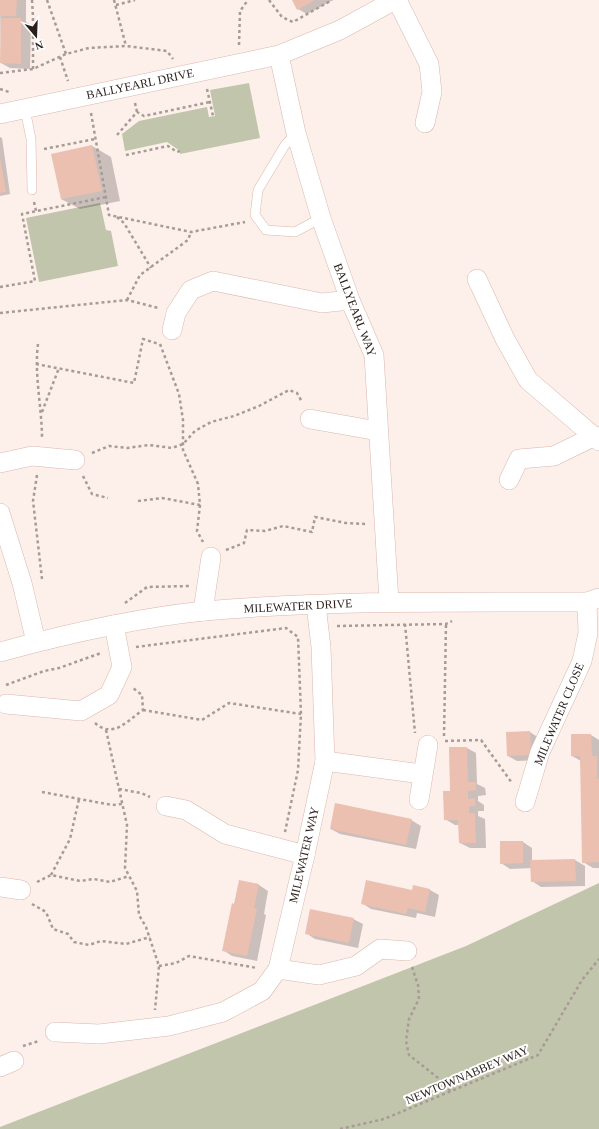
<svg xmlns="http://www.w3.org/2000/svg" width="599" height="1129" font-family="'Times New Roman',serif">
  <rect width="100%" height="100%" fill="#fdefea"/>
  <g fill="#c1c5ab">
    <path d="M249 83 260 138 180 154V151L167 142 125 151 122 134 139 121 207 107 209 117 215 116 210 90Z"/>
    <path d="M100 203 106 230 111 231 118 266 39 282 26 218Z"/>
    <path d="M599 883V1129H0V1127L466 946Z"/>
  </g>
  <g fill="#0003">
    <path d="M0 0H26V22L31 25 30 69 10 68 1 63Z"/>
    <path d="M293 0H333L307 14 298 9Z"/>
    <path d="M0 137 2 138 10 194 0 196Z"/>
    <path d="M92 146 111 157 120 201 80 209 61 199Z"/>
    <path d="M530 732 539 738 540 760 517 761 508 756Z"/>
    <path d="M591 735 599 740V868H593L583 862 581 761 572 756Z"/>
    <path d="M467 748 476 753 477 784 485 788 486 795 478 796V801L484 805V811H478V816L485 819 486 848H470L460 843 459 825H455L445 819 451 792Z"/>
    <path d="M411 820 421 826 416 849 340 834 331 829Z"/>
    <path d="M523 842 532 848V861L575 860 585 866V886L541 887 532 881V868L510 869 501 863Z"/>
    <path d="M240 881 259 885 268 891 264 914 266 915 257 961 232 956 223 950Z"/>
    <path d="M430 890 439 895 435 917 417 913 416 918 371 909 362 903 412 891Z"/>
    <path d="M353 919 363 924 358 948 315 939 306 933Z"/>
  </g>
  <g fill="#ebc0b1">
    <path d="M0 0H17L16 16H0Z"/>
    <path d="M292 0H315L297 10Z"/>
    <path d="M1 18H21V64L0 63Z"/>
    <path d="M92 145 102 191 61 199 51 154Z"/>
    <path d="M0 157 6 192 0 193Z"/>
    <path d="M530 731 531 755 507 756 506 732Z"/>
    <path d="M571 734H591L592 756H597V779H599V862L582 863 580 756H571Z"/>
    <path d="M449 747H467L468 782H476V790L468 791V799L475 798V806H469V813H475L476 843H459L458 820H444L443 791H450Z"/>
    <path d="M335 803 412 819 406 845 330 829Z"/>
    <path d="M500 841H523V863L500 864Z"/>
    <path d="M575 859 576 881 531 882 530 860Z"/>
    <path d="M239 880 259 884 254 908 257 909 247 956 222 951 232 903 234 904Z"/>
    <path d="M366 880 412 890 413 885 430 889 425 912 408 908 406 914 361 904Z"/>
    <path d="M310 909 354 918 349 943 305 934Z"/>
  </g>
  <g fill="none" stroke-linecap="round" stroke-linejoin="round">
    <defs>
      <g id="lane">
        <path d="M25 109 31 139 32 190"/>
        <path d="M296 133 285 145 258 190 255 215 266 230 295 232 321 218"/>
      </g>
      <g id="street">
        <path d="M397 0 429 64 432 92 425 123"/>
        <path d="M279 55 296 133 321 218 350 300 374 355 389 602"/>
        <path d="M0 114 279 55 340 30 395 0"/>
        <path d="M477 279 505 339 528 380 599 441"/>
        <path d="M172 330 176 313 191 290 213 281 322 303 350 300"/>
        <path d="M310 419 378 431"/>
        <path d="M0 463 32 456 75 460"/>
        <path d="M509 480 519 459 554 456 595 436"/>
        <path d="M0 513 22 583 36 642"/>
        <path d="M203 611 211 557"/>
        <path d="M0 652C66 634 136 618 204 611 331 600 460 602 587 602L599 598"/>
        <path d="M6 704 81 711 109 695 122 667 114 625"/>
        <path d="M325 761 422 774"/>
        <path d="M419 800 428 745"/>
        <path d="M525 802 540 752 582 661 588 633 587 602"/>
        <path d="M166 806 186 810 225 834 305 855"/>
        <path d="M0 887 21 890"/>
        <path d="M278 969 319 975 356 966 380 949 407 951"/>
        <path d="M55 1032 99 1034 169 1026 223 1012 262 991 278 969 305 855 325 761 321 647 316 605"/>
        <path d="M0 1067 14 1061"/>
      </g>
    </defs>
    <use href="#lane" stroke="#d9b8ac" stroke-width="10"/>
    <use href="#street" stroke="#d9b8ac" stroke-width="20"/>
    <g stroke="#a89b96" stroke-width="2.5" stroke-dasharray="3 3" stroke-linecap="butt">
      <path d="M32 0 33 17V69"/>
      <path d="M47 0 66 54"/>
      <path d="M114 0 126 46"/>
      <path d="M269 0 282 17 293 22 332 0"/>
      <path d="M116 5 135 0"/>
      <path d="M239 45 240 11 248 0"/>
      <path d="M60 57 68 81"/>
      <path d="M0 73 33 69 66 54 89 48 126 46 167 51 173 59"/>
      <path d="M0 89 9 92"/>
      <path d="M207 89 213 116"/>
      <path d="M135 103 137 112"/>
      <path d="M91 113 109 215 191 232 245 222"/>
      <path d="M117 135 137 112 144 116 210 102"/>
      <path d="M44 149 95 139"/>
      <path d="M126 155 168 146 177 152 180 151"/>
      <path d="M34 202 36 211"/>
      <path d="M117 217 124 223 151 268"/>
      <path d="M0 287 35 281 22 214 106 197"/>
      <path d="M127 300 140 275 188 240 191 232"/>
      <path d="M0 313 127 300 158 308"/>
      <path d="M38 344C34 375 42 407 42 439"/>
      <path d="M160 344 179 394 183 420V450L198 484 200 505 197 531 203 542"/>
      <path d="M36 364 134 383 143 339 159 344"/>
      <path d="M42 412 59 368"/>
      <path d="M92 453 109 446 127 448 149 445 172 448 183 444 195 431 211 422 234 416 259 406 289 390 297 393 302 402"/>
      <path d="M37 475 33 501 42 579"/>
      <path d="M83 476 92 494 108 498"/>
      <path d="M138 501 162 498 200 505"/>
      <path d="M226 550 244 543 247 530 265 531 283 526 312 532 315 517 346 523 365 524"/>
      <path d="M125 603 147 587 189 586"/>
      <path d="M405 624 415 733"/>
      <path d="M337 626 446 624 452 621"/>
      <path d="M136 647 286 628 298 637 301 714 298 770 285 832"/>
      <path d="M6 685 44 671 59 668 101 653"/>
      <path d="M143 710 202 720 229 703 301 714"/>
      <path d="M95 723C113 739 127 721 143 710L142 695 133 688"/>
      <path d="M106 730 127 825 125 868 137 891 139 915 146 927 159 966 155 1010"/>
      <path d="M444 736 446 624"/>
      <path d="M445 741 481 740 512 783"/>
      <path d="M119 789 141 793 150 797"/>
      <path d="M42 792 112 805 122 804"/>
      <path d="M51 875 70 839 79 799"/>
      <path d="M37 882 51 875 80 881 94 879 110 882 129 876"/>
      <path d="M32 904 46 912 53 929 68 934 74 942 89 945 101 941 126 944 150 937"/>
      <path d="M159 966 176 963 189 956 257 968"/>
      <path d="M412 967 418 985 419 999 409 1019 406 1041 409 1055 442 1081 451 1092"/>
      <path d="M23 1046 39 1041"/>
      <path d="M340 1129 384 1119 538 1055 582 980 599 959"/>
    </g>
    <use href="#lane" stroke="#fff" stroke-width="9"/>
    <use href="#street" stroke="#fff" stroke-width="19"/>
  </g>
  <g text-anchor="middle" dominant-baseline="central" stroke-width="4" stroke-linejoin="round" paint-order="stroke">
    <g font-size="12" fill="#2b1f1b" stroke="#fff">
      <text transform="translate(140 84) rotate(-12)">BALLYEARL DRIVE</text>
      <text transform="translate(355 310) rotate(69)">BALLYEARL WAY</text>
      <text transform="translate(298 606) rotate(-3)">MILEWATER DRIVE</text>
      <text transform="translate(559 714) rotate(-67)">MILEWATER CLOSE</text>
      <text transform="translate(304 855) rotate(-77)">MILEWATER WAY</text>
      <text transform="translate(467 1075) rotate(-23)">NEWTOWNABBEY WAY</text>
    </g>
  </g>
  <g transform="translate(36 36) rotate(161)" stroke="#ffffff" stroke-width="3" paint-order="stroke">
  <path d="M0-3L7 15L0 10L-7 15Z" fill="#2b1f1b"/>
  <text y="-6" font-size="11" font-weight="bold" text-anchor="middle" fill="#2b1f1b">N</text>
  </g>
</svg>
